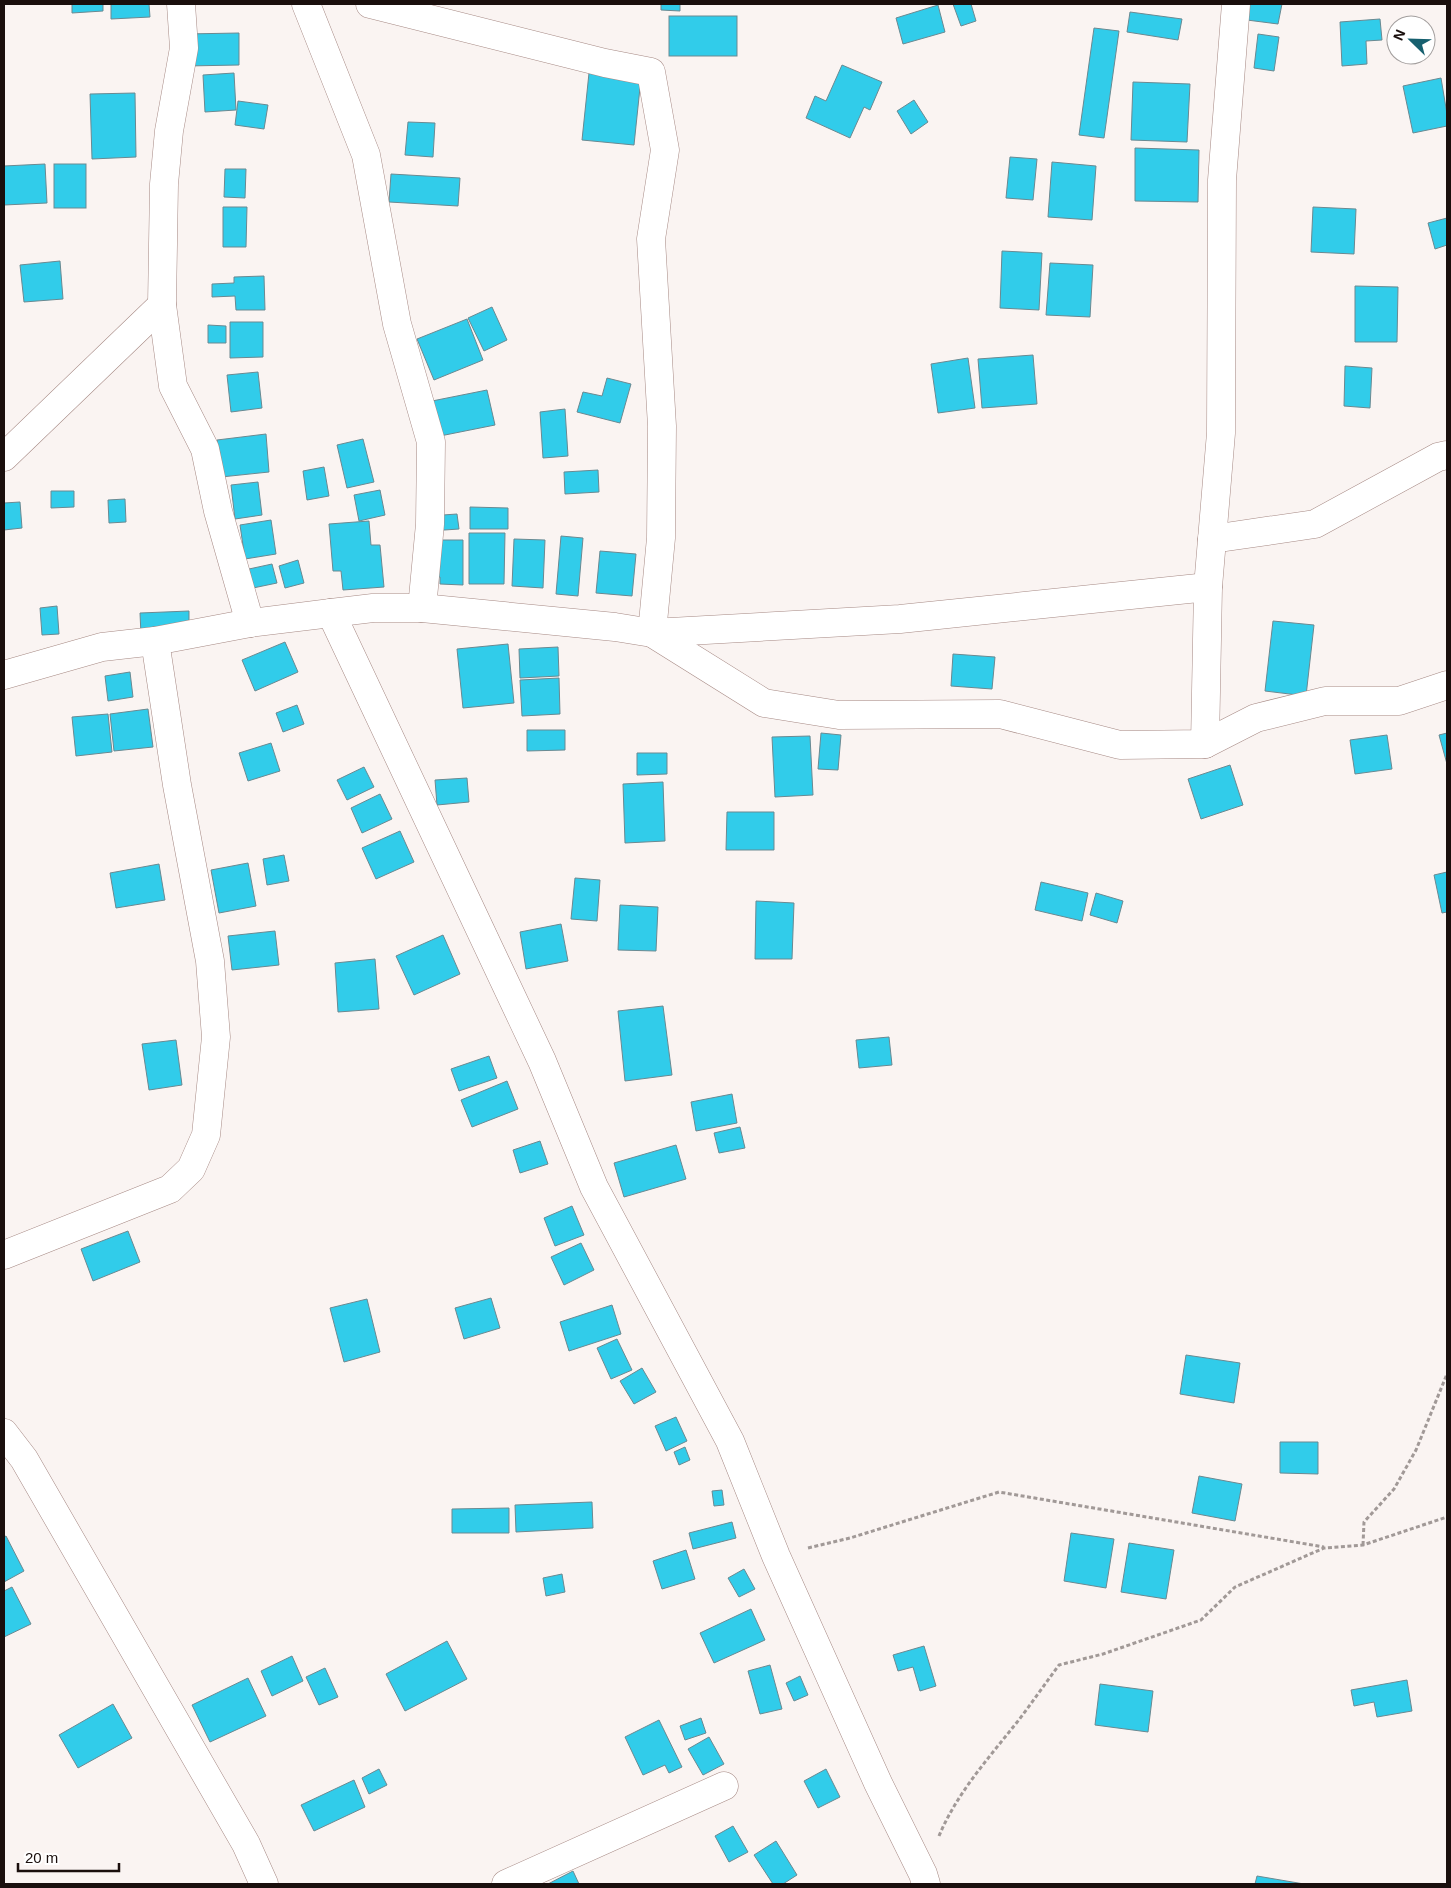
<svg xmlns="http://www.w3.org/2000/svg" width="1451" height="1888" font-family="Arial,sans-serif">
  <rect width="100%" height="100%" fill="#faf4f2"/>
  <g fill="#31ccea" stroke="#6a8991">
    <path d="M72 4H103V11L72 13Z"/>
    <path d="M111 4H149L150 17 111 19Z"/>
    <path d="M661 4H680V11L661 10Z"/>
    <path d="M953 4H971L976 21 961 26Z"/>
    <path d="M1241 4H1282L1278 24 1239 19Z"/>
    <path d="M938 5 945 32 903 44 896 18Z"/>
    <path d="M1130 12 1182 19 1178 40 1127 32Z"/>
    <rect x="669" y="16" width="68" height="40"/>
    <path d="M1380 19 1382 40 1366 41 1367 64 1342 66 1340 22Z"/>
    <path d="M1094 28 1119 31 1104 138 1079 135Z"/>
    <path d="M239 33V65L186 66 185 34Z"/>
    <path d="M1258 34 1279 37 1274 71 1254 68Z"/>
    <path d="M842 65 882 82 870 110 864 107 850 138 806 118 815 96 826 101Z"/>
    <path d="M234 73 236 110 205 112 203 75Z"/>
    <path d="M589 73 641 78 634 145 582 140Z"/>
    <path d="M1441 78 1447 114V126L1413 133 1403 86Z"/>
    <path d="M1133 82 1190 84 1187 142 1131 140Z"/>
    <path d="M135 93 136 157 92 159 90 94Z"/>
    <path d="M914 100 928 122 911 134 897 111Z"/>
    <path d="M238 101 268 105 264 129 235 125Z"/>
    <path d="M408 122 435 123 433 157 405 155Z"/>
    <path d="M1135 148 1199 150 1198 202 1135 201Z"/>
    <path d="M1010 157 1037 159 1033 200 1006 198Z"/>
    <path d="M1052 162 1096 166 1092 220 1048 217Z"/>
    <path d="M45 164 47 203 4 205V166Z"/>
    <rect x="54" y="164" width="32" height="44"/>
    <path d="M225 169H246L245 198 224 197Z"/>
    <path d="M391 174 460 178 458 206 389 202Z"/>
    <path d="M223 207H247L246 247H223Z"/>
    <path d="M1313 207 1356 209 1354 254 1311 252Z"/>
    <path d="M1447 218V245L1435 249 1428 223Z"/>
    <path d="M1002 251 1042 253 1039 310 1000 308Z"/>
    <path d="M60 261 63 299 24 302 20 265Z"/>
    <path d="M1050 263 1093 265 1090 317 1046 315Z"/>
    <path d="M264 276 265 310H236L235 296 212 297V284L234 283V277Z"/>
    <path d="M1355 286 1398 287 1397 342H1355Z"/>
    <path d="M492 307 507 340 484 351 468 318Z"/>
    <path d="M467 319 483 360 434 380 417 339Z"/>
    <path d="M230 322H263V357L230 358Z"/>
    <path d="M208 325 226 326V343H208Z"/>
    <path d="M1033 355 1037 404 982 408 978 359Z"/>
    <path d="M968 358 975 408 938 413 931 364Z"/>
    <path d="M1345 366 1372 368 1370 408 1344 406Z"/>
    <path d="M258 372 262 408 231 412 227 375Z"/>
    <path d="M607 378 631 384 620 423 577 412 583 392 602 396Z"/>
    <path d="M487 390 495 425 440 436 432 401Z"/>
    <path d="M565 409 568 456 543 458 540 412Z"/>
    <path d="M266 434 269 472 221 477 217 440Z"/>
    <path d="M363 439 374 482 347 488 337 445Z"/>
    <path d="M324 467 329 496 307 500 303 471Z"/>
    <path d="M598 470 599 492 565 494 564 472Z"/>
    <path d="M258 482 262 515 235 519 231 485Z"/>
    <path d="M380 490 385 515 359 521 354 495Z"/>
    <path d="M51 491H74V507L51 508Z"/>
    <path d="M125 499 126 522 109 523 108 500Z"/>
    <path d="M20 502 22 528 4 530V503Z"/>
    <path d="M470 507 508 508V529H470Z"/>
    <path d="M457 514 459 529 430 531 429 516Z"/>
    <path d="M271 520 276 554 245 559 240 525Z"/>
    <path d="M369 521 371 545H380L384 587 343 590 341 571H333L329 524Z"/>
    <path d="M469 533H505L504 584H469Z"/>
    <path d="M561 536 583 538 578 596 556 594Z"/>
    <path d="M514 539 545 540 543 588 512 586Z"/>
    <path d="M425 540H463V585L440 584V577H424Z"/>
    <path d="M600 551 636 554 632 596 596 593Z"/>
    <path d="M298 560 304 583 285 588 279 566Z"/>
    <path d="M272 564 277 583 253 588 249 569Z"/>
    <path d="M57 606 59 634 42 635 40 608Z"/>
    <path d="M189 611V633L141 635 140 613Z"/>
    <path d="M1273 621 1314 625 1306 696 1265 691Z"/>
    <path d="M285 642 298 672 255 691 242 660Z"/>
    <path d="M508 644 514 703 463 708 457 649Z"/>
    <path d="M558 647 559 676 520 678 519 649Z"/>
    <path d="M953 654 995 657 992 689 951 686Z"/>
    <path d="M130 672 133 697 108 701 105 676Z"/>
    <path d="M559 678 560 714 522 716 520 680Z"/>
    <path d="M297 705 304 724 283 732 276 713Z"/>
    <path d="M148 709 153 747 114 751 110 714Z"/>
    <path d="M108 714 112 752 76 756 72 717Z"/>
    <path d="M527 730H565V750L527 751Z"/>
    <path d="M821 733 841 735 838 770 818 769Z"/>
    <path d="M1447 733V764L1439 735Z"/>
    <path d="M1387 735 1392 769 1355 774 1350 740Z"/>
    <path d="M810 736 813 795 775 797 772 737Z"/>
    <path d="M271 743 280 771 248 781 239 753Z"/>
    <path d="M637 753H667V774L637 775Z"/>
    <path d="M1230 765 1243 805 1201 819 1188 779Z"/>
    <path d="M364 767 374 787 347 800 337 780Z"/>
    <path d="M467 778 469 802 437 805 435 780Z"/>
    <path d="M663 782 665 841 625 843 623 784Z"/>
    <path d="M380 794 392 819 362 833 351 808Z"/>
    <path d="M727 812H774V850H726Z"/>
    <path d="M400 831 414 862 376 879 362 848Z"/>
    <path d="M284 855 289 881 267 885 263 859Z"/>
    <path d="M248 863 256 906 219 913 211 870Z"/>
    <path d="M159 864 165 900 116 908 110 873Z"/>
    <path d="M1447 872V912L1442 913 1434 875Z"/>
    <path d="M575 878 600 880 597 921 571 919Z"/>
    <path d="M1041 882 1088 893 1082 921 1035 910Z"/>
    <path d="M1096 893 1123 901 1117 923 1090 915Z"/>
    <path d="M756 901 794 903 792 959H755Z"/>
    <path d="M620 905 658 907 656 951 618 950Z"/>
    <path d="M561 924 568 961 526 969 520 932Z"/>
    <path d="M275 931 279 965 232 970 228 936Z"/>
    <path d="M443 935 460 974 414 995 396 956Z"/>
    <path d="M375 959 379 1009 338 1012 335 963Z"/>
    <path d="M663 1006 672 1075 625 1081 618 1011Z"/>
    <path d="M889 1037 892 1065 859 1068 856 1040Z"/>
    <path d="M176 1040 182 1085 149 1090 142 1044Z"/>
    <path d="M489 1056 497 1078 459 1091 451 1069Z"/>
    <path d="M507 1081 518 1109 472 1127 461 1100Z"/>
    <path d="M732 1094 737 1123 696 1131 691 1102Z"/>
    <path d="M740 1127 745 1148 719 1153 714 1133Z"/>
    <path d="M540 1141 548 1164 520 1173 513 1150Z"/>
    <path d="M676 1145 686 1179 624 1197 614 1163Z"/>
    <path d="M572 1206 584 1235 555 1246 544 1218Z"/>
    <path d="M128 1231 140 1262 93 1281 81 1249Z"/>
    <path d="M581 1243 594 1270 564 1285 551 1257Z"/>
    <path d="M491 1298 500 1328 464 1339 455 1308Z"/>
    <path d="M367 1299 380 1352 344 1362 330 1308Z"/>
    <path d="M612 1305 621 1334 569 1351 560 1322Z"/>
    <path d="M617 1339 632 1370 611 1379 597 1348Z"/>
    <path d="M1186 1355 1240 1363 1234 1403 1180 1394Z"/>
    <path d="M642 1368 656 1392 634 1404 620 1381Z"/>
    <path d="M676 1417 687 1441 666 1451 655 1426Z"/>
    <path d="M1280 1442H1318V1474L1280 1473Z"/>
    <path d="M685 1447 690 1460 679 1465 674 1452Z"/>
    <path d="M1199 1476 1242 1484 1235 1521 1192 1513Z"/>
    <path d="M722 1490 724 1505 714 1506 712 1491Z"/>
    <path d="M592 1502 593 1528 516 1532 515 1505Z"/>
    <path d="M509 1508V1533H452V1509Z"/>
    <path d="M732 1522 736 1538 693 1549 689 1533Z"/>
    <path d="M1071 1533 1114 1539 1106 1588 1064 1581Z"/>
    <path d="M6 1536 24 1571 4 1582V1537Z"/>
    <path d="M1129 1543 1174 1550 1166 1599 1121 1592Z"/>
    <path d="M686 1550 695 1579 662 1589 653 1561Z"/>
    <path d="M744 1569 755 1589 739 1597 728 1578Z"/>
    <path d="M562 1574 565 1592 546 1596 543 1578Z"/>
    <path d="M12 1587 31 1624 4 1637V1591Z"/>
    <path d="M751 1609 765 1640 714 1663 700 1633Z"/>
    <path d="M447 1641 467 1679 405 1711 386 1674Z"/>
    <path d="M924 1646 936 1686 920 1691 913 1667 898 1671 893 1655Z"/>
    <path d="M292 1656 303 1681 272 1696 261 1671Z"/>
    <path d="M770 1665 782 1709 760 1714 748 1671Z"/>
    <path d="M325 1668 338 1697 319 1705 306 1677Z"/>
    <path d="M800 1676 808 1695 794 1701 786 1683Z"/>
    <path d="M248 1678 266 1716 210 1742 192 1705Z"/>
    <path d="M1407 1680 1412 1711 1377 1717 1374 1702 1354 1706 1351 1690Z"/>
    <path d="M1100 1684 1153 1691 1148 1732 1095 1725Z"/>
    <path d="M113 1704 132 1738 78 1768 59 1735Z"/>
    <path d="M701 1718 706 1733 685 1740 680 1726Z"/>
    <path d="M659 1720 682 1767 669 1773 665 1765 643 1775 625 1737Z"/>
    <path d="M709 1737 724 1764 703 1775 688 1749Z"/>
    <path d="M379 1769 387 1785 369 1794 362 1778Z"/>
    <path d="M826 1769 840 1797 818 1808 804 1781Z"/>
    <path d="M354 1780 365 1807 314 1831 301 1805Z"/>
    <path d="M733 1826 748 1852 729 1862 715 1836Z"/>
    <path d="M776 1841 797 1875 783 1884H773L754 1855Z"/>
    <path d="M573 1871 579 1884H548Z"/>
    <path d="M1257 1876 1304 1884H1255Z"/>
  </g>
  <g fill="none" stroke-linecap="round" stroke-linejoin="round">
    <defs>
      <g id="street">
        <path d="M181 4 184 48 169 131 164 184 162 305 173 386 205 449 218 511 250 623"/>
        <path d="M306 4 366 155 397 324 431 442 430 524 422 608"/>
        <path d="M370 4 605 63 651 72 665 150 651 239 662 426 661 538 652 633 900 619 1208 587"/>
        <path d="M4 457 162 305"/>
        <path d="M1212 539 1315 524 1438 457 1447 455"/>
        <path d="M331 613 373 608H422L615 627 652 633 764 703 839 715 1000 714 1120 745 1205 744 1256 718 1325 701H1399L1447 685"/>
        <path d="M4 675 102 647 155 641 250 623 331 613 542 1061 594 1187 730 1441 776 1556 878 1783 923 1874 926 1884"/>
        <path d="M1205 744 1208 587 1221 433 1222 180 1236 4"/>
        <path d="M4 1255 170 1189 191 1169 206 1135 216 1037 210 961 177 785 155 641"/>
        <path d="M4 1433 24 1459 246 1844 264 1884"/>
        <path d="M506 1884 724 1786"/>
      </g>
    </defs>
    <use href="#street" stroke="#a68984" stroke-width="29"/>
    <g stroke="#a19997" stroke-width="3" stroke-dasharray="4 2.5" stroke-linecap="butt">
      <path d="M1363 1545 1364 1522 1394 1489 1416 1450 1447 1374"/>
      <path d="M808 1548 850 1538 999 1492 1324 1547"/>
      <path d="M939 1836C956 1795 986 1761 1014 1726 1030 1706 1044 1685 1059 1665L1103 1654 1201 1620 1235 1587 1324 1548 1363 1545 1447 1517"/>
    </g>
    <use href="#street" stroke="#fff" stroke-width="28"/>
  </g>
  <rect width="1451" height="1888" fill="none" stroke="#1a0f0d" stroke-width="10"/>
  <g transform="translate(1411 40) rotate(293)"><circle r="24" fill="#ffffff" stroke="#a39f9e"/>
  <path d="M0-4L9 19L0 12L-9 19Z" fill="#17606f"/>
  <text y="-8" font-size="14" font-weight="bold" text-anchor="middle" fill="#1a0f0d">N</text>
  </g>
  <path d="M18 1863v8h101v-8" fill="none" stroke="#1a0f0d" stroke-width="2.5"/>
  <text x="25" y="1863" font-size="15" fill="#1a0f0d" stroke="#ffffff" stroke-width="4" paint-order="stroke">20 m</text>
</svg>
